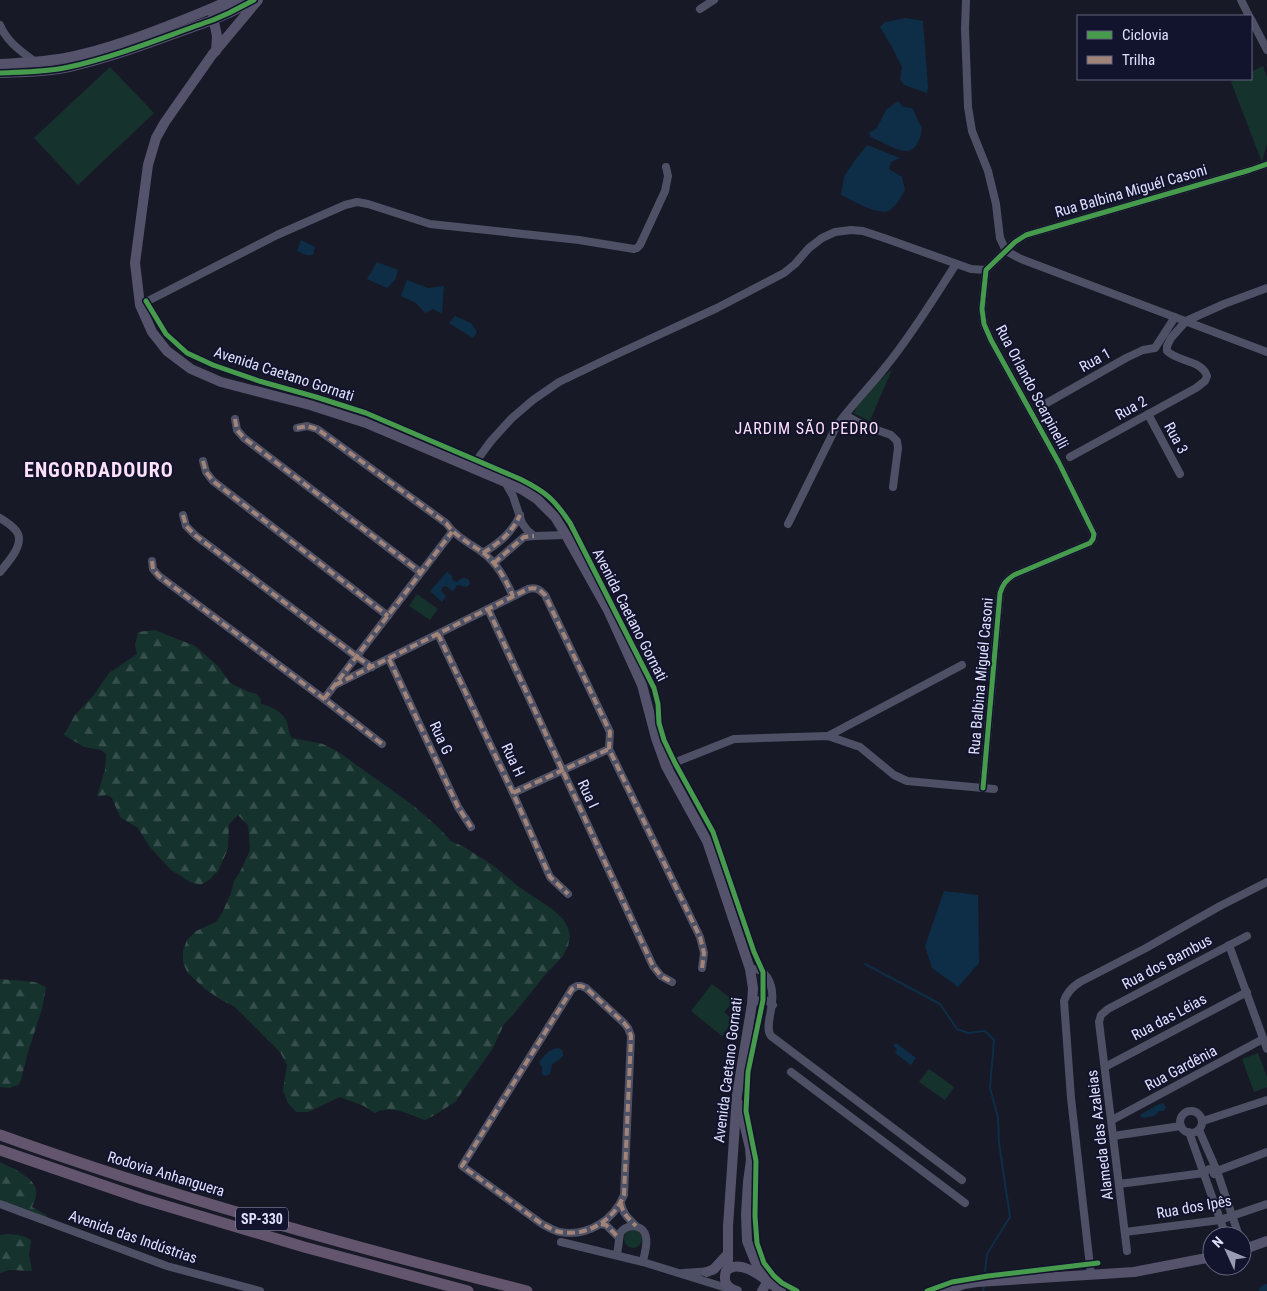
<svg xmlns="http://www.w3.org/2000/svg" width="1267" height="1291" font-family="'Roboto Condensed',sans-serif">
  <defs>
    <pattern id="forest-firs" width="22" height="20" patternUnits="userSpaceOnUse" patternTransform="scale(1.25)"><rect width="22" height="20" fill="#16322d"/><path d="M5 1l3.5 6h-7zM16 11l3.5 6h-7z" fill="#374f4c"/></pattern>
  </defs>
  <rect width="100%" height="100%" fill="#181926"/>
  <g fill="#16322d">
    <path d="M1263 66 1267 77V144L1262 162 1231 82 1237 79H1251V72Z"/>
    <path d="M110 67 154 113 78 185 34 138Z"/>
    <path d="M892 369 870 421 859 416 854 413C860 398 880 380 892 369Z"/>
    <path d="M417 594 438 609 430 620 409 606Z"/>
    <path d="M712 984 734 1001 724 1012 733 1020 722 1036 691 1011Z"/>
    <path d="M1258 1053 1267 1077V1087L1254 1092 1242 1059Z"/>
    <path d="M929 1069 954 1087 945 1100 919 1082Z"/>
    <circle cx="633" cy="1239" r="9"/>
  </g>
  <g fill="url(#forest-firs)">
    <path d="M155 630 195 646 219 667 230 683 249 692 257 694 260 698 261 704C271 706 283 712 287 722 289 728 288 733 292 738L323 744 337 751 414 806 440 829 451 841 464 847 494 866 519 887 552 909 563 919 568 928 570 936 568 946 563 956 545 975 513 1015 504 1024 493 1048 455 1102 433 1116 425 1120C409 1115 391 1104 375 1113L364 1106 340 1097 308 1112H296L288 1103 283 1090 287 1065 280 1052 235 1007 223 1001 205 989 187 972 183 962V950L187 940 196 931 216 922 222 913 231 893 234 881 240 872 250 850 248 825 238 815 229 824 228 849 218 871 209 880 201 885 190 882 171 870 149 846 138 828 120 817 112 798 107 795 97 796 105 770 106 754 101 750 84 747 64 735 75 715 93 696 109 673 137 654 135 645 138 632Z"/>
    <path d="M0 979 35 982 46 987 42 1009 28 1052 21 1080 18 1085 9 1088 0 1087Z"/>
    <path d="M0 1162C12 1168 40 1179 36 1196 36 1199 33 1204 32 1207L46 1215 47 1219C30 1222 15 1214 0 1207Z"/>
    <path d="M8 1234C16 1235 26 1235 31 1241L29 1255 32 1271 9 1270 0 1273V1235Z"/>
  </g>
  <g fill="#0e2e47">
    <path d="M906 18 923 21 928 87 927 93 904 85 900 79 902 67 892 47 880 27 885 22Z"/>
    <path d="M898 101 903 107 912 108C917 115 917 122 922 127 917 167 894 147 871 137L869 133 877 128 886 110Z"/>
    <path d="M867 145 900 158 891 162 889 169 902 177 905 190C901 197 897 205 890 210 880 217 852 200 841 195L844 177 853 163Z"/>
    <path d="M301 240 315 247 313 255H306L297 251Z"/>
    <path d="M377 262 398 270 395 280 387 288 367 279Z"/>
    <path d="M407 280 428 288 444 286 442 314 433 309 425 313 416 303 401 296Z"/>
    <path d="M455 316 471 323 477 332 473 338 449 323Z"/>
    <path d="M447 572 452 576V579L454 581 457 582C461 578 463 577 468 579L470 583C467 590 462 585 457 585L454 590 452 591 446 586 443 587 441 591 446 596 442 602 430 591Z"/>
    <path d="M944 891 978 895 979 963 958 987 932 968 925 946Z"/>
    <path d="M896 1043 916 1058 911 1065 895 1053 897 1049 893 1046Z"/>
    <path d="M559 1048 563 1051V1056L559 1060 552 1064 550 1074C547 1076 544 1076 542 1074V1067L539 1063C544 1055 549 1049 559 1048Z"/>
    <path d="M1163 1103 1166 1107 1164 1111H1159L1154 1116 1142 1118 1140 1115 1159 1104Z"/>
  </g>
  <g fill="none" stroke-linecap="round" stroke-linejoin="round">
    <g stroke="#0e2e47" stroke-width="2">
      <path d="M865 964 940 1004 957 1029 968 1033 985 1031 994 1040 990 1088 998 1117 999 1143 1010 1217 987 1254 985 1271"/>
      <path d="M983 1291 984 1286"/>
    </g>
    <path stroke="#0e2e47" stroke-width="12" d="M1265 1291 1267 1290"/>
    <g stroke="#4e5166" stroke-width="8">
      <path d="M966 0 965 29 968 107 972 131 988 171 996 204 1000 238 1006 251"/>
      <path d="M1241 0 1249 16"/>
      <path d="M700 9 714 0"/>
      <path d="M1251 19 1267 50"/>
      <path d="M0 25C7 42 21 51 35 62"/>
      <path d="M1006 251 1021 259 1267 352"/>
      <path d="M140 305 277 235 345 205 357 202 368 204 430 224 579 240 634 249 637 248 640 245 665 191 668 176 666 167"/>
      <path d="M1045 404 1126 358 1143 350 1155 348 1175 317"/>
      <path d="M1148 414 1180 474"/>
      <path d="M845 415 863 425 891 435 897 441 898 448 893 487"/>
      <path d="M235 419 237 430 244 438 420 572"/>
      <path d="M297 428 307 426 317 429 446 523C455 536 469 543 482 552 498 564 505 579 513 596"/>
      <path d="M1070 457 1196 388 1205 381 1207 376C1202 360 1178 362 1167 351V346L1171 338 1186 321 1224 304 1267 288"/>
      <path d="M203 461 206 472 213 481 388 616"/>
      <path d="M471 468 491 441 512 418 533 400 559 382 613 356 717 308 784 273 795 264 809 248 822 238 835 232 851 230 863 231 887 239 971 269 986 270"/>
      <path d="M505 482 513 496 522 523 527 530 534 536"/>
      <path d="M183 515 186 526 196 536 357 657 372 667"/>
      <path d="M0 518C6 522 15 527 18 534 23 547 7 563 0 572"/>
      <path d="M788 524 836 427C851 405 871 386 887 365 913 333 934 298 956 264"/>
      <path d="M483 553C499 543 512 533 520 515"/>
      <path d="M152 561 153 569 159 576 324 699 382 744"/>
      <path d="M494 563 524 537 534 536 566 535"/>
      <path d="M488 609 653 966 661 976 672 982"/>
      <path d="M438 634 513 793 550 877 568 894"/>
      <path d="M389 659 458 807 471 827"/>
      <path d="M335 685 528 589C536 587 539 589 545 595L610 732 609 749 700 937 704 953 702 968"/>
      <path d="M324 699 452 532"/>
      <path d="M828 736 962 665"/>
      <path d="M666 766 734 739 828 736 860 747 894 775 907 781 994 789"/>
      <path d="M983 788 1000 593C1003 584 1006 580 1014 575L1090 543 1093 539 1094 534 1059 463 991 340 984 324 982 309 986 270 1015 242 1026 235 1250 170 1267 164"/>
      <path d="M513 793 609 749"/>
      <path d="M1229 945 1267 1049"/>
      <path d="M750 969C758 968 763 971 767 977 781 999 762 1025 771 1036L962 1180"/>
      <path d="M577 986H581L586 988 624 1023 628 1028 631 1036 624 1195C614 1220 588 1237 560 1232 554 1231 548 1227 542 1224L462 1166 572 989Z"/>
      <path d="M752 1004C759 998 767 999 773 1005"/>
      <path d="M1105 1067 1247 992"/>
      <path d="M791 1072 965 1203"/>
      <circle cx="1191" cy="1122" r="11"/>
      <path d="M1112 1120 1263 1039"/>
      <path d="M1203 1121 1267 1100"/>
      <path d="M1199 1130 1217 1171 1239 1236"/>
      <path d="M1189 1132 1226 1236"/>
      <path d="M1113 1136 1181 1126"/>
      <path d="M1214 1174 1217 1171 1267 1152"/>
      <path d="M1119 1184 1204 1173 1209 1169 1217 1171"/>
      <path d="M621 1203C622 1213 629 1219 636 1226"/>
      <path d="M0 1204 167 1266 260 1291"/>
      <path d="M601 1224 606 1225 619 1238"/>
      <path d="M1125 1232 1220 1220 1267 1204"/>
      <path d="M561 1242 643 1262 730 1289"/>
      <path d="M1127 1251 1099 1022 1101 1015 1108 1009 1247 936"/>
      <path d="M617 1255 620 1233C627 1224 643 1223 646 1237 648 1244 644 1254 643 1262"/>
      <path d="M683 1273 712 1271"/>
      <path d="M1091 1275 1071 1098 1064 1001C1067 992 1072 987 1080 982L1146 948 1220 906 1267 882"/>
    </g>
    <g stroke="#55526c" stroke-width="10">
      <path d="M258 0 212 55 165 122 156 138 148 165 135 263 140 305 152 332 167 351 191 369 221 382 310 405 366 423 505 482 523 490 537 499 555 517 566 535 608 610 642 685 656 738 666 766 707 841 750 969 753 988 752 1004 737 1095 728 1226V1268"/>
      <path d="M216 51 217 36 213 17 215 13 238 0"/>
      <path d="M0 64C22 63 43 62 65 58 97 52 129 41 160 29 183 20 207 11 230 0"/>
      <path d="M0 73C23 72 47 72 69 67 119 56 166 36 213 20L229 13 254 0"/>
      <path d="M740 1105 750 1148 751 1160 748 1182 746 1214 747 1241 755 1261 768 1281 762 1291"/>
      <path d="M1242 1250 1267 1241"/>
      <path d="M707 1272 714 1269 727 1255"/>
      <path d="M737 1291C726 1288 723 1281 726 1271 741 1256 768 1282 781 1291"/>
      <path d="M945 1291 964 1284 977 1282 1134 1272 1212 1257"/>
    </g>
    <g stroke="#63556d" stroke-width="11">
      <path d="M0 1135C172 1197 349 1246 527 1291"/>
      <path d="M0 1150 143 1199 304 1247 468 1291"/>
    </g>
    <g stroke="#a18479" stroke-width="4" stroke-dasharray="8 4" stroke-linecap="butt">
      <path d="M235 419 237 430 244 438 420 572"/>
      <path d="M297 428 307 426 317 429 446 523C455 536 469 543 482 552 498 564 505 579 513 596"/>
      <path d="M203 461 206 472 213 481 388 616"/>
      <path d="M183 515 186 526 196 536 357 657 372 667"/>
      <path d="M483 553C499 543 512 533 520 515"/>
      <path d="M152 561 153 569 159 576 324 699 382 744"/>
      <path d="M494 563 524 537 534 536"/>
      <path d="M488 609 653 966 661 976 672 982"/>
      <path d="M438 634 513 793 550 877 568 894"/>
      <path d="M389 659 458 807 471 827"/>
      <path d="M335 685 528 589C536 587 539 589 545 595L610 732 609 749 700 937 704 953 702 968"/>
      <path d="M324 699 452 532"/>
      <path d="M513 793 609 749"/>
      <path d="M577 986H581L586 988 624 1023 628 1028 631 1036 624 1195C614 1220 588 1237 560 1232 554 1231 548 1227 542 1224L462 1166 572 989Z"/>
      <path d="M621 1203C622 1213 629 1219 636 1226"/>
      <path d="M601 1224 606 1225 619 1238"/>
    </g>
    <defs>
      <g id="cycleway">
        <path d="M0 73C23 72 47 72 69 67 119 56 166 36 213 20L229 13 254 0"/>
        <path d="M146 301 166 334 187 353 213 365 259 381 316 397 366 413 520 479C546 492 554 499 570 523L654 688 658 704 659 723 664 740 675 763 713 832 754 952 763 972V1000L748 1072 746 1111 756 1161 755 1216 757 1243 764 1263 774 1276 782 1283 797 1291"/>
        <path d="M983 788 1000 593C1003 584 1006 580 1014 575L1090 543 1093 539 1094 534 1059 463 991 340 984 324 982 309 986 270 1015 242 1026 235 1250 170 1267 164"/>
        <path d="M927 1291 952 1282 988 1276 1098 1263"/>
      </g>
    </defs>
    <use href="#cycleway" stroke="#12132c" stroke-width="8"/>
    <use href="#cycleway" stroke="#469c4c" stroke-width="5"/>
  </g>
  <g text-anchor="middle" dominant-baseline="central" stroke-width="4" stroke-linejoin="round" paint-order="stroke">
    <rect fill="#12132c" stroke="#a2a3bf" stroke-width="1" x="236" y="1207.5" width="52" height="23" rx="4"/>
    <g font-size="14" font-weight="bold" fill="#dfe1fe">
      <text x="262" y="1219">SP-330</text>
    </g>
    <g font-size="15" fill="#dfe1fe" stroke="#12132c">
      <text transform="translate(1131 191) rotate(-16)">Rua Balbina Miguél Casoni</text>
      <text transform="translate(1095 360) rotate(-29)">Rua 1</text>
      <text transform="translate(284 374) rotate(18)">Avenida Caetano Gornati</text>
      <text transform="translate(1032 387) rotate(62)">Rua Orlando Scarpinelli</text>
      <text transform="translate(1131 408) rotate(-29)">Rua 2</text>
      <text transform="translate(1176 438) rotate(62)">Rua 3</text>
      <text transform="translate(630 615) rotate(63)">Avenida Caetano Gornati</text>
      <text transform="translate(981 676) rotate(-85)">Rua Balbina Miguél Casoni</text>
      <text transform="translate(441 738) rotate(65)">Rua G</text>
      <text transform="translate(513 760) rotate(65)">Rua H</text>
      <text transform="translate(588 794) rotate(65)">Rua I</text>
      <text transform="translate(1167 962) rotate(-28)">Rua dos Bambus</text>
      <text transform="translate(1169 1017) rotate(-28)">Rua das Léias</text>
      <text transform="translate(1181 1068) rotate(-28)">Rua Gardênia</text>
      <text transform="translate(728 1070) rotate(-83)">Avenida Caetano Gornati</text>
      <text transform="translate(1100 1135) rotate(-97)">Alameda das Azaleias</text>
      <text transform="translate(166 1174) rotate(17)">Rodovia Anhanguera</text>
      <text transform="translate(1194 1207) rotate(-10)">Rua dos Ipês</text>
      <text transform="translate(133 1237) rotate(19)">Avenida das Indústrias</text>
    </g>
    <g font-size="16" letter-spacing="1" fill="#fee0f9" stroke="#12132c">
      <text x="807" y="428">JARDIM SÃO PEDRO</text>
    </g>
    <g font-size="20" font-weight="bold" letter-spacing="1" fill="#fee0f9" stroke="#12132c">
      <text x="99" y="470">ENGORDADOURO</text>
    </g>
  </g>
  <rect x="1077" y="15" width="175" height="65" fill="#12132c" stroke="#646580"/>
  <rect x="1087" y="31" width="25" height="8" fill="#469c4c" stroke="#646580"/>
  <text x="1122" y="40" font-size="15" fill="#dfe1fe">Ciclovia</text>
  <rect x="1087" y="56" width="25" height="8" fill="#a18479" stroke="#646580"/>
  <text x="1122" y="65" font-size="15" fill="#dfe1fe">Trilha</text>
  <g transform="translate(1227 1251) rotate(314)"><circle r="24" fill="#12132c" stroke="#646580"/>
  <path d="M0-4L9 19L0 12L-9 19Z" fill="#999bb2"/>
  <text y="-8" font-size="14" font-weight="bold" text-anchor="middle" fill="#dfe1fe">N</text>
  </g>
</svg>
